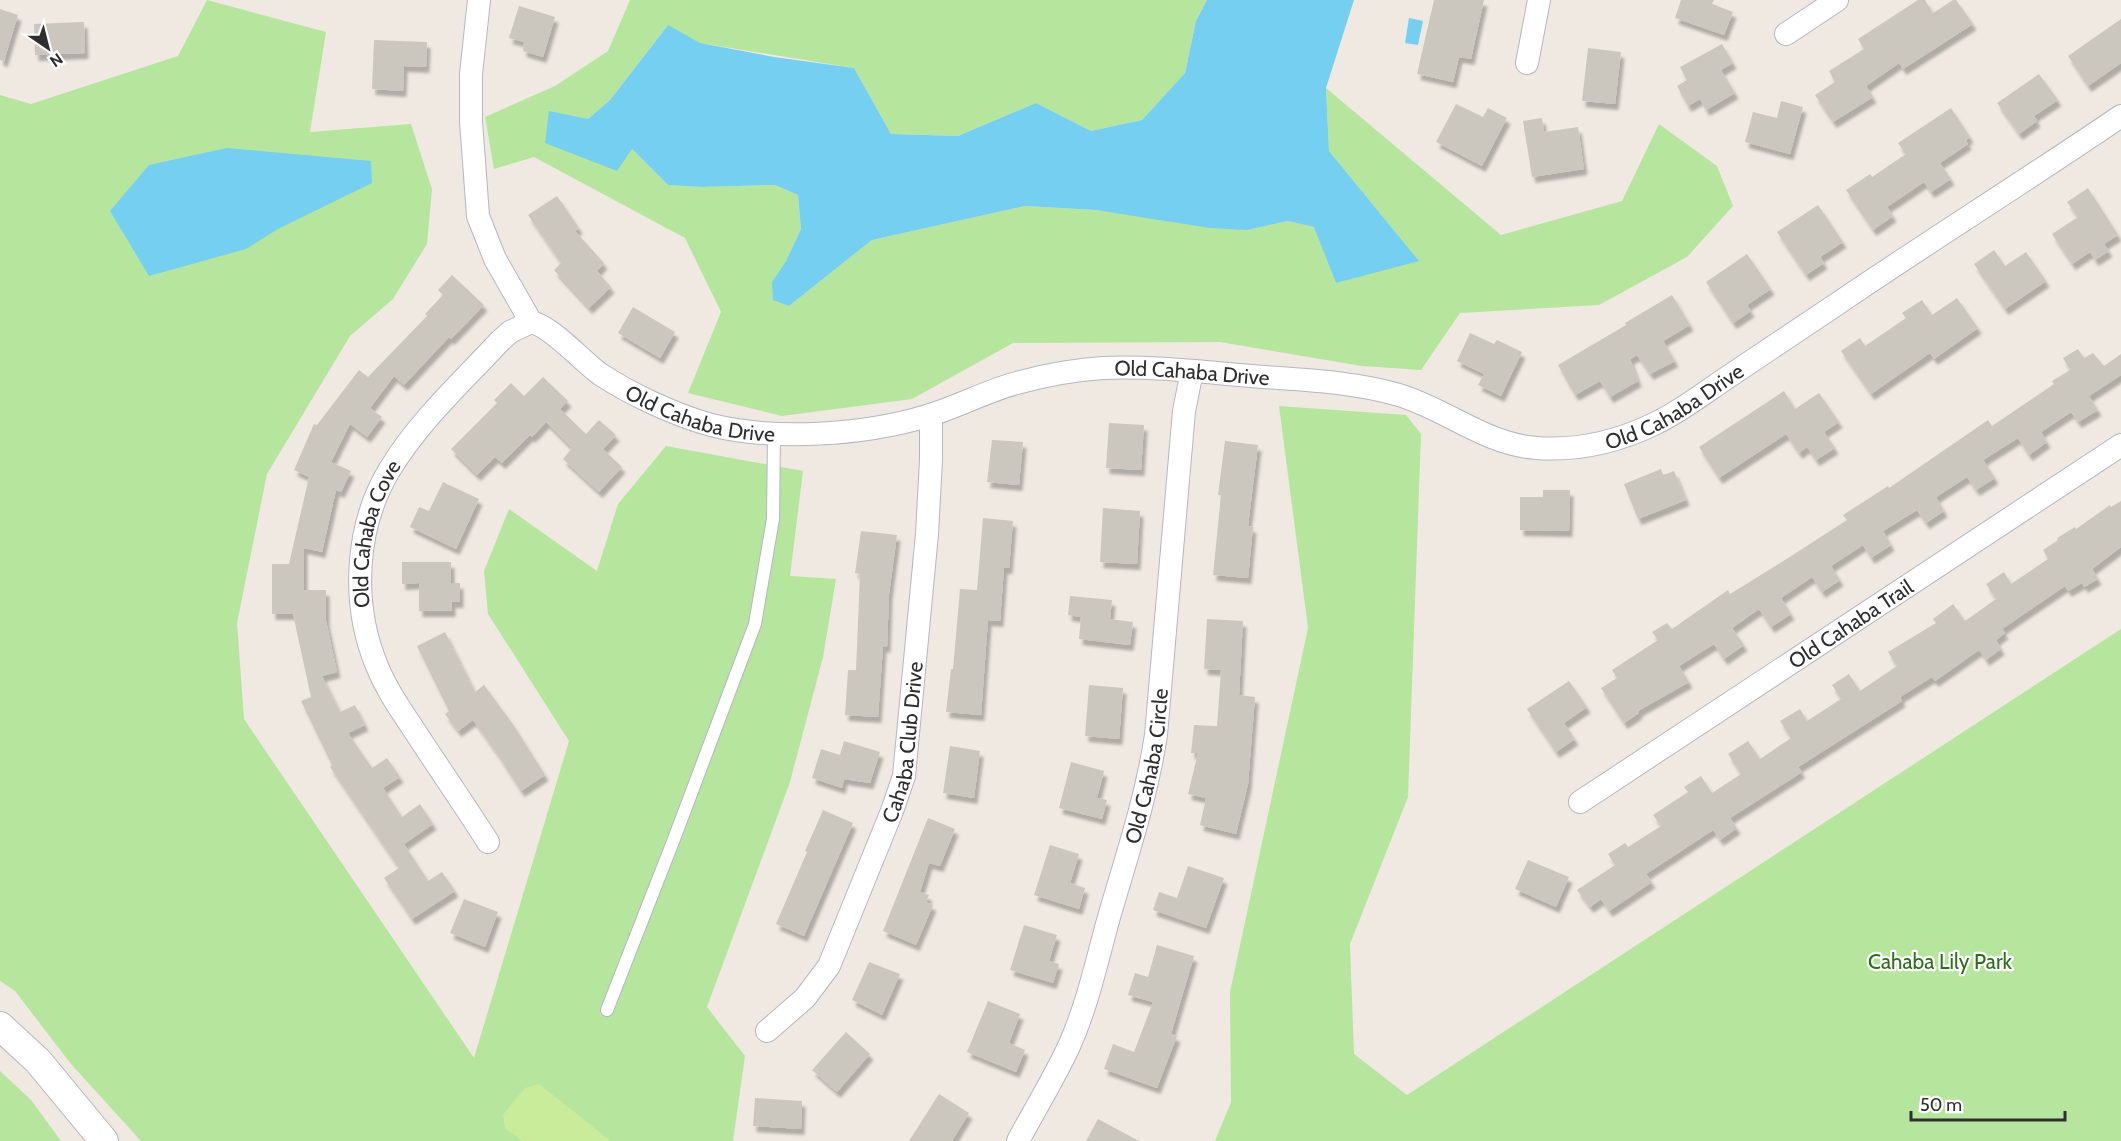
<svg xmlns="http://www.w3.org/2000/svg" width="2121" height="1141" font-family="Cabin,sans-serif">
  <defs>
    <filter id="shadow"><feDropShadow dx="3.5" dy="6" stdDeviation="1.5" flood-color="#0004"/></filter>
  </defs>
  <rect width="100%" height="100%" fill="#efe9e1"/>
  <g fill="#b6e59e">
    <path d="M207 0 326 32 310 132 411 124 432 189 427 244 393 299 350 336 267 474 237 623 244 719 474 1058 569 741 488 614 484 571 509 509 597 571 618 504 666 446 803 471 790 576 836 579 823 657 790 782 707 1007 745 1056 733 1141H141L71 1064 15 991 0 981V95L31 104 178 56Z"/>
    <path d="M630 0H1207L1196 21 1185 73 1142 120 1091 131 1036 103 958 136 891 134 854 68 700 43 667 26 610 100 588 119 632 149 668 185 701 187 775 185 798 195 801 229 786 261 772 282 789 306 872 240 1025 206 1096 210 1247 230 1288 221 1315 227 1336 283 1418 260 1329 151 1326 88 1501 235 1622 201 1659 124 1717 166 1733 206 1687 257 1599 305 1460 313 1421 370 1362 366 1220 342 1013 343 912 399 782 416 688 393 721 312 685 238 534 157 494 169 485 117 555 86 608 51Z"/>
    <path d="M1279 406 1406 415 1421 434 1408 797 1350 944 1354 1054 1407 1095 2121 629V1141H1215L1231 1102 1230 992 1308 628Z"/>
    <path d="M0 1071 31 1100 61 1141H0Z"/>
  </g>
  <path fill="#c9ec9a" d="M539 1084 611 1141H522L505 1128 503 1115 525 1088Z"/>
  <g fill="#75cff0">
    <path d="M1207 0H1354L1326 88 1329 151 1419 261 1336 283 1314 227 1288 221 1247 230 1210 228 1096 210 1025 206 872 240 789 306 773 300 772 282 786 261 801 229 798 195 775 185 701 187 668 185 632 149 617 171 545 143 549 111 588 119 610 100 668 25 700 43 774 57 854 68 891 134 958 136 1036 103 1091 131 1142 120 1185 73 1196 21Z"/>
    <path d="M1409 18 1423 21 1418 45 1405 43Z"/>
    <path d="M227 148 371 161 372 183 278 229 246 249 149 276 110 211 149 165Z"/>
  </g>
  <g fill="#cbc7bf" filter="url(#shadow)">
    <path d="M1434 0H1484L1471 59 1459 57 1453 82 1417 74Z"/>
    <path d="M1681 0H1714L1712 4 1733 12 1724 35 1675 18Z"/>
    <path d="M1918 0H1925L1933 13 1953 0H1956L1973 24 1903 69 1899 63 1866 86 1873 97 1833 122 1815 95 1835 82 1829 71 1864 49 1858 39Z"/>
    <path d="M519 6 555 17 543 57 523 51 524 42 509 38Z"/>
    <path d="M0 9 18 15 4 61 0 60Z"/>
    <path d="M2121 19V63L2088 86 2068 56Z"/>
    <path d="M84 22 85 53 35 55 34 24Z"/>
    <path d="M374 40 427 42 426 67 404 66 403 91 372 89Z"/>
    <path d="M1722 44 1733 63 1721 70 1735 93 1706 110 1700 99 1688 106 1677 86 1687 80 1680 67Z"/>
    <path d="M1588 48 1621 52 1615 104 1582 101Z"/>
    <path d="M2039 74 2058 100 2034 116 2037 121 2019 134 1997 103Z"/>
    <path d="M1781 101 1803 107 1790 154 1745 142 1753 112 1777 118Z"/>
    <path d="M1456 104 1483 117 1488 108 1507 118 1482 166 1436 142Z"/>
    <path d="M1951 108 1970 137 1966 140 1968 144 1940 163 1951 179 1931 192 1924 182 1887 207 1893 216 1873 230 1846 190 1870 174 1872 177 1906 154 1898 143Z"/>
    <path d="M1542 118 1544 132 1578 127 1584 169 1532 177 1523 121Z"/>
    <path d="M2088 188 2118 235 2104 244 2109 251 2095 260 2090 252 2072 264 2052 234 2078 217 2067 202Z"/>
    <path d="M557 196 579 228 575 231 604 263 597 271 611 287 589 308 554 270 561 263 528 215Z"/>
    <path d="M1818 205 1843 242 1820 257 1824 263 1806 275 1777 232Z"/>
    <path d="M1994 250 2005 266 2026 252 2046 281 2005 309 1974 264Z"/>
    <path d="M1747 254 1771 289 1747 305 1751 311 1733 323 1706 282Z"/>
    <path d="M452 275 484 305 451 339 449 337 404 385 394 376 370 408 382 417 367 437 350 424 331 462 351 471 341 492 336 490 322 552 304 548V590H326V621L337 672 322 676 340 712 355 705 365 725 348 733 372 768 387 758 400 777 383 788 402 817 420 804 433 824 404 844 428 881 442 872 455 891 412 919 384 878 399 868 330 767 332 765 301 701 311 697 293 614H272V564H289L309 477 294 470 314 424 317 425 359 370 368 377 427 316 425 314 443 295 438 290Z"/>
    <path d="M1672 295 1690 325 1663 341 1675 361 1650 374 1637 355 1630 359 1638 381 1610 397 1600 381 1575 395 1558 365 1626 325 1625 323Z"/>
    <path d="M1957 298 1978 328 1934 359 1930 353 1871 394 1841 351 1860 338 1865 346 1906 318 1902 313 1922 300 1932 315Z"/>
    <path d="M633 307 675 332 660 358 618 333Z"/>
    <path d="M1470 333 1494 344 1497 340 1522 352 1501 396 1478 385 1484 374 1457 361Z"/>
    <path d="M2078 349 2084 358 2093 353 2104 366 2121 354V375L2089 396 2098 410 2078 422 2071 412 2041 432 2047 442 2029 455 2018 438 1983 460 1995 478 1976 490 1967 477 1936 497 1944 511 1926 523 1917 510 1883 531 1891 545 1871 558 1863 545 1831 566 1840 580 1822 592 1812 577 1781 598 1791 614 1771 627 1759 609 1732 628 1744 645 1724 659 1714 644 1679 666 1689 682 1638 711 1639 713 1624 723 1601 688 1617 678 1612 670 1658 640 1652 632 1667 623 1672 629 1728 590 1730 594 1785 560 1847 520 1843 515 1888 486 1889 488 1988 420 1992 426 2054 384 2052 381 2070 370 2063 358Z"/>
    <path d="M543 377 568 401 560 409 586 434 599 420 616 435 603 449 622 467 599 492 563 459 572 448 546 422 532 437 530 435 502 463 495 457 477 475 451 449 497 403 494 400 511 383 524 396Z"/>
    <path d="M1784 391 1795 409 1819 393 1839 422 1824 432 1835 448 1816 460 1807 447 1799 453 1786 434 1719 478 1699 447Z"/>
    <path d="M1109 423 1144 425 1141 470 1106 468Z"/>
    <path d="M992 440 1023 442 1019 485 987 482Z"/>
    <path d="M1225 441 1258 445 1248 526 1253 527 1248 578 1213 575 1221 495H1218Z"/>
    <path d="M1661 469 1663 475 1674 471 1686 500 1638 519 1624 484Z"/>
    <path d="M443 482 479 499 456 549 410 527 419 507 429 511Z"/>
    <path d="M1543 490H1570L1569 531 1520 530V497H1543Z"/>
    <path d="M2121 501V547L2092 569 2098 579 2084 587 2082 583 2068 591 2065 586 2002 629 2005 633 1996 640 2001 649 1986 660 1979 650 1935 681 1932 677 1900 697 1902 701 1798 767 1802 772 1730 818 1737 828 1720 840 1713 830 1646 874 1652 882 1609 911 1601 899 1590 907 1577 890 1615 865 1608 854 1625 843 1628 847 1661 826 1653 815 1688 792 1684 787 1701 776 1712 793 1741 774 1728 754 1748 741 1760 759 1791 738 1780 721 1800 709 1807 721 1841 699 1832 685 1849 674 1860 691 1897 666 1888 652 1936 623 1933 619 1953 604 1965 621 1996 599 1986 584 2004 572 2011 584 2048 559 2043 550 2058 540 2057 538 2075 527 2076 529 2110 505 2111 507Z"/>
    <path d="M1103 508 1140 511 1137 564 1100 562Z"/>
    <path d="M983 518 1013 521 1009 568H1004L1000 621 988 620 981 715 946 712 951 669H953L960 589 977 590Z"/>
    <path d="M861 531 897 535 889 594 887 647 883 646 878 717 845 715 848 670H856L860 574 855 573Z"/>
    <path d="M402 562H451V583H460V602H452V611H419V583L402 584Z"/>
    <path d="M1070 596 1112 600 1110 619 1133 622 1130 645 1079 639 1081 617 1068 615Z"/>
    <path d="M1207 619 1243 621 1239 695 1255 697 1248 784 1236 834 1200 825 1206 798 1188 794 1198 753H1191L1194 725 1217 726 1221 670 1204 669Z"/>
    <path d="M445 632 475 692 484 685 512 723 545 775 521 791 496 752 473 720 458 731 445 714 449 711 417 646Z"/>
    <path d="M1569 681 1587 707 1564 723 1575 739 1556 752 1527 709Z"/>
    <path d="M1089 685 1123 688 1119 739 1085 736Z"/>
    <path d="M844 741 880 752 870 783 844 779 842 788 812 778 821 749 840 755Z"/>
    <path d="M950 746 980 751 974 798 943 793Z"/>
    <path d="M1071 762 1104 771 1097 798 1107 800 1102 819 1059 808Z"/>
    <path d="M823 810 853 823 804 936 776 924 807 852 805 851Z"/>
    <path d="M928 818 955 829 940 866 929 863 920 892 929 895 926 902 933 905 916 945 883 931Z"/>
    <path d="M1050 845 1079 854 1070 883 1085 888 1079 909 1034 895Z"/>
    <path d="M1528 860 1569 877 1556 907 1515 889Z"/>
    <path d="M1188 866 1224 878 1206 928 1153 910 1159 892 1177 898Z"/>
    <path d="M464 899 498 912 485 947 450 933Z"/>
    <path d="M1024 925 1057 935 1049 961 1059 964 1053 983 1010 970Z"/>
    <path d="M1157 945 1194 956 1171 1034 1177 1036 1157 1088 1104 1069 1113 1044 1134 1052 1153 1002 1128 995 1135 973 1148 977Z"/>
    <path d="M869 962 900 974 882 1015 852 1000Z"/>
    <path d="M988 1001 1020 1014 1009 1043 1025 1050 1016 1072 967 1052Z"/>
    <path d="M846 1032 870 1054 837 1092 812 1070Z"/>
    <path d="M939 1094 969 1113 952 1141H909Z"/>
    <path d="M755 1098 802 1101 801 1129 753 1126Z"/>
    <path d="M1098 1119 1139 1141H1086Z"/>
  </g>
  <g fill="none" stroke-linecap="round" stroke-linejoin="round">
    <defs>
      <path id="service" d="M607 1010 674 839 755 624 773 519 774 433"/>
      <g id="minor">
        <path id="s1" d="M479 0 471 74V121L478 216 495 259 531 322C551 326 581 360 600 374 630 394 675 415 711 425 775 441 864 435 927 416 958 407 986 391 1017 383 1045 375 1074 370 1103 368 1153 366 1202 372 1251 376 1300 380 1351 381 1399 395 1446 409 1485 444 1536 448 1578 451 1617 442 1654 424 1680 412 1704 393 1728 377 1764 353 1801 328 1837 304 1931 240 2027 180 2121 116"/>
        <path d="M1786 34 1837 0"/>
        <path d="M1527 63 1539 0"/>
        <path id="s2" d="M1580 802 2121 445"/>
        <path id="s3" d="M488 842C465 806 441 771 418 736 403 713 387 691 377 666 351 604 355 526 390 469 419 421 462 382 499 342L510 332 531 322"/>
        <path id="s4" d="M767 1031 805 998 829 966 892 811 904 776 927 534 931 460V415"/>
        <path id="s5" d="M1018 1141C1035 1109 1055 1077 1070 1044 1088 1003 1097 960 1109 917 1127 855 1146 800 1156 735L1184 411 1192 371"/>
      </g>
      <path id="tertiary" d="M0 1026 38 1061 104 1141"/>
    </defs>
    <use href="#service" stroke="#b4b7c1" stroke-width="14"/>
    <use href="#minor" stroke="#b4b7c1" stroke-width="24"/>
    <use href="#tertiary" stroke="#b4b7c1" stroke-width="30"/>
    <use href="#service" stroke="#fff" stroke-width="12"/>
    <use href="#minor" stroke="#fff" stroke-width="22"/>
    <use href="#tertiary" stroke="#fff" stroke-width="28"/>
  </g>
  <g text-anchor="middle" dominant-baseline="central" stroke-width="4.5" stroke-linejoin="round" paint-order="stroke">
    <g font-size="21" fill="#2e2e2e" stroke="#fff">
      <text stroke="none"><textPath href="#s1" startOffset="1036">Old Cahaba Drive</textPath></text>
      <text stroke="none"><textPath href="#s1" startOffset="1540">Old Cahaba Drive</textPath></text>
      <text stroke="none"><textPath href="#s1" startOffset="532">Old Cahaba Drive</textPath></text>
      <text stroke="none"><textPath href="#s3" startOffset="345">Old Cahaba Cove</textPath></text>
      <text stroke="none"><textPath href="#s2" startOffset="324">Old Cahaba Trail</textPath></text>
      <text stroke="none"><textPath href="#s4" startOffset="328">Cahaba Club Drive</textPath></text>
      <text stroke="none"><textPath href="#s5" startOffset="399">Old Cahaba Circle</textPath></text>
    </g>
    <g font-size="21" fill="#2c6e1b" stroke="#fff">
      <text x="1940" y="961">Cahaba Lily Park</text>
    </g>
  </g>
  <g transform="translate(48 48) rotate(145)" stroke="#ffffff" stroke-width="4.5" paint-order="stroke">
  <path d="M0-4.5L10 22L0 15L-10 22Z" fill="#2e2e2e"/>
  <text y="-9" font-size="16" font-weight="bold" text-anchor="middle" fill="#2e2e2e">N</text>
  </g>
  <path d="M1911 1111v9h154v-9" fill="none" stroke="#2e2e2e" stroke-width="3"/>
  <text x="1920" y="1111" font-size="18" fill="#2e2e2e" stroke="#ffffff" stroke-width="4.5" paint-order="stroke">50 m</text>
</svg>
